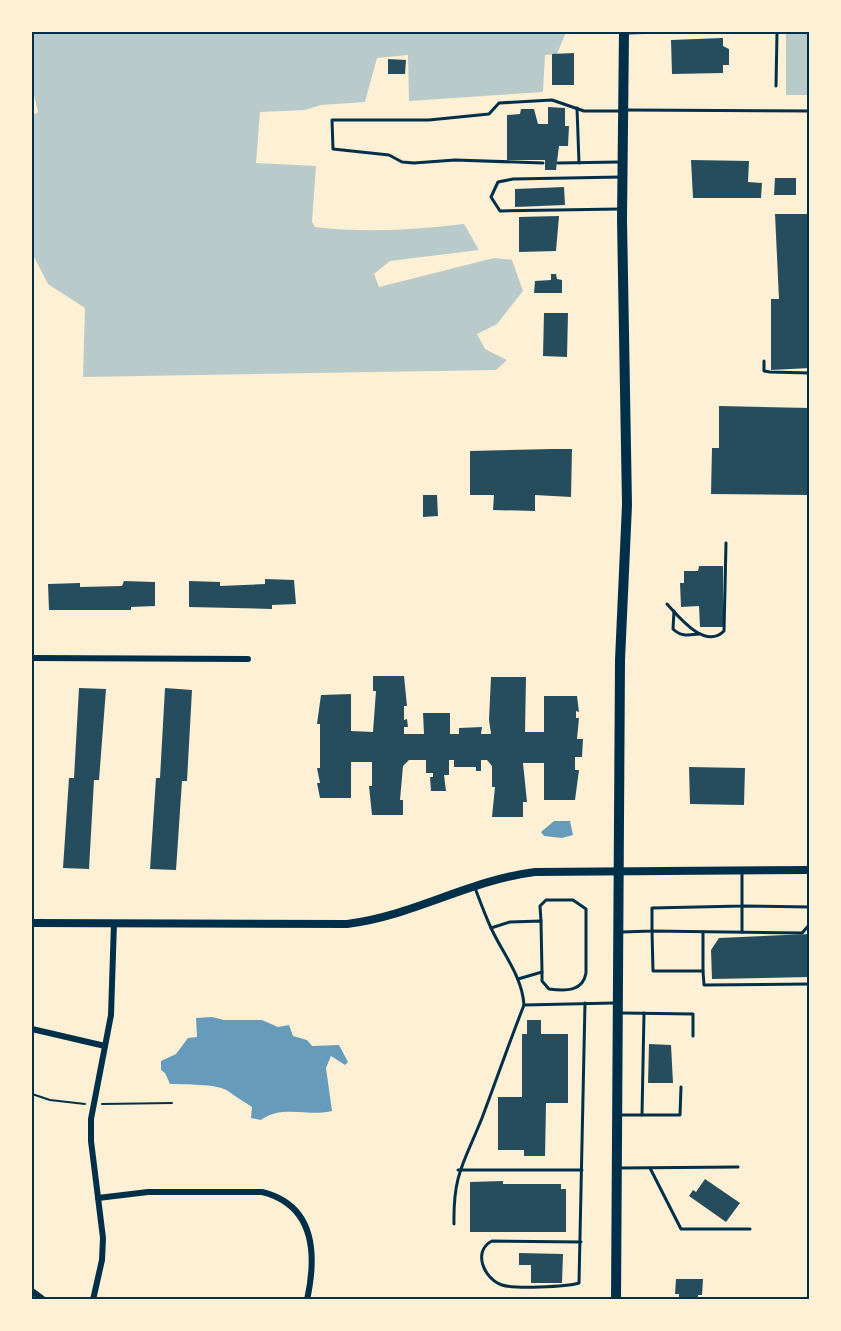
<svg xmlns="http://www.w3.org/2000/svg" width="841" height="1331" font-family="'Noto Sans',sans-serif">
  <rect width="100%" height="100%" fill="#fdf0d5"/>
  <g fill="#b9caca">
    <path d="M32 32H566L557 54 545 55 543 92 409 101 408 55 377 58 365 102 321 105 305 110 260 112 256 163 316 166 312 222 315 227C365 233 414 230 464 224L479 250 390 261 374 274 379 287 494 258 512 260 523 291 497 324 477 334 485 349 507 360 496 370 83 377 85 308 48 284 34 257H32V116L38 112 32 86Z"/>
    <rect x="786" y="32" width="23" height="63"/>
  </g>
  <g fill="#669bbc">
    <path d="M554 821H570L573 835 562 838 544 836 541 832Z"/>
    <path d="M212 1017 224 1020H262L278 1027 289 1025 293 1036 307 1040 312 1046 339 1045 348 1062 345 1065 331 1056 326 1068 332 1111C310 1117 281 1104 261 1120L251 1118 252 1107C244 1102 235 1096 228 1091 216 1083 184 1085 170 1084L165 1073 161 1070V1061L176 1054 188 1038 197 1037 196 1018Z"/>
  </g>
  <g fill="#264d5e">
    <path d="M723 38V46L729 49V65H723V73L672 74 671 40Z"/>
    <path d="M574 53V85H552V54Z"/>
    <path d="M388 59 406 60 405 74H388Z"/>
    <path d="M548 107 565 108V126H569L568 146H559L556 170H545V160H507V115L520 114 521 109H534L538 124H548Z"/>
    <path d="M691 160 749 161 748 182 762 183 761 198H693Z"/>
    <path d="M775 178H796V195H774Z"/>
    <path d="M564 187 565 205 515 207V189Z"/>
    <path d="M775 214H810V368L771 370V299H779Z"/>
    <path d="M559 216 556 251 519 252V217Z"/>
    <path d="M551 274H556L557 279 562 280V293H534L535 281 551 280Z"/>
    <path d="M544 313H568L567 357 543 356Z"/>
    <path d="M719 406 810 408V495L711 494 712 448H719Z"/>
    <path d="M552 449H572L571 497 535 495V511L493 510 494 495H470V451Z"/>
    <path d="M423 495H437L438 516 423 517Z"/>
    <path d="M699 566H723V627H700L699 606 681 607 680 583H684V571H698Z"/>
    <path d="M265 579 294 580 296 604 272 605V609L189 607V581L220 582V586L265 584Z"/>
    <path d="M124 581 155 582V606L131 607V610H49L48 584 80 583V587L122 586Z"/>
    <path d="M373 676H404L407 706H404V720L407 719 408 727H404V734H424L423 713H450V734H459V728L482 727 481 734H491L489 720 491 677H526L525 732H544V696H577L579 712 576 711V718H579L577 739H583L582 757H575V770H579L575 800H544V763H523L527 802H523V817H492L495 787H492V766L487 760H481V771H476V767H454V760H449V775H444L446 791H431L430 777H433V773H426V760H409L403 766 400 800H403V815H372L369 786H372V762H351V798H320L317 783H320L317 768H320V724H317L321 695 351 694V731L373 732 376 691H373Z"/>
    <path d="M79 688 106 689 99 780H94L89 869 63 868 69 778H74Z"/>
    <path d="M165 688 192 690 187 781H182L176 870 150 869 156 778H160Z"/>
    <path d="M689 767 745 768 744 805 690 804Z"/>
    <path d="M810 934V977L712 979 711 950 719 938Z"/>
    <path d="M527 1020H541V1034H568V1103H546L545 1156H524V1150H498V1097H522V1034H527Z"/>
    <path d="M649 1044 671 1045 673 1083H648Z"/>
    <path d="M705 1179 740 1203 726 1222 689 1196 693 1190 696 1192Z"/>
    <path d="M503 1181V1184H561V1189H566V1232H470V1182Z"/>
    <path d="M519 1253 563 1254 562 1283H531V1265H519Z"/>
    <path d="M676 1279H703L702 1295H698V1300H679V1294H675Z"/>
  </g>
  <g fill="none" stroke-linecap="round" stroke-linejoin="round">
    <g stroke="#003049" stroke-width="2">
      <path d="M32 1094 50 1100 85 1104"/>
      <path d="M102 1104 172 1103"/>
    </g>
    <g stroke="#003049" stroke-width="3">
      <path d="M626 33 663 32"/>
      <path d="M776 86 777 32"/>
      <path d="M577 108 579 163"/>
      <path d="M626 110 810 111"/>
      <path d="M543 163 455 160 414 163 402 162 389 155 333 149 332 120H429L489 114 499 103 552 100 584 111H620"/>
      <path d="M558 163 619 162"/>
      <path d="M620 209 500 211 491 197 498 182 513 179 621 177"/>
      <path d="M764 361V371L770 372 810 373"/>
      <path d="M667 604C679 617 705 650 724 631L726 543"/>
      <path d="M674 611 673 629C681 637 689 635 699 634"/>
      <path d="M475 888C480 901 485 915 491 928 503 954 522 976 524 1005L614 1003"/>
      <path d="M541 921 540 906 546 900H573L586 909V973C583 992 565 991 549 989L542 981V972"/>
      <path d="M810 924 802 933 652 931 653 971H703L704 985 810 984"/>
      <path d="M491 928 510 922 541 921 542 972 518 979"/>
      <path d="M622 932 652 931V908L742 906V871"/>
      <path d="M703 932V971"/>
      <path d="M742 932V906L810 907"/>
      <path d="M622 1013 693 1014V1036"/>
      <path d="M619 1115H680L681 1087"/>
      <path d="M642 1115 644 1013"/>
      <path d="M619 1168 738 1167"/>
      <path d="M650 1168 681 1229H750"/>
      <path d="M458 1170H582"/>
      <path d="M454 1224C453 1174 464 1163 482 1118 496 1081 509 1043 524 1005"/>
      <path d="M581 1242 492 1241C472 1251 484 1279 502 1285 514 1289 566 1287 579 1283L585 1003"/>
    </g>
    <g stroke="#003049" stroke-width="6">
      <path d="M32 658 248 659"/>
      <path d="M32 1029 105 1046"/>
      <path d="M98 1198 148 1192H262C315 1205 317 1254 307 1300"/>
      <path d="M32 1291 44 1300"/>
      <path d="M93 1300 102 1260 103 1238 91 1141V1119L111 1015 114 923"/>
    </g>
    <path stroke="#003049" stroke-width="8" d="M32 923 347 924C413 916 469 880 535 872L810 870"/>
    <path stroke="#003049" stroke-width="10" d="M616 1300 620 660 627 505 622 219 624 32"/>
  </g>
  <rect width="841" height="1331" fill="none" stroke="#fdf0d5" stroke-width="66"/>
  <rect x="33" y="33" width="775" height="1265" fill="none" stroke="#003049" stroke-width="2"/>
</svg>
